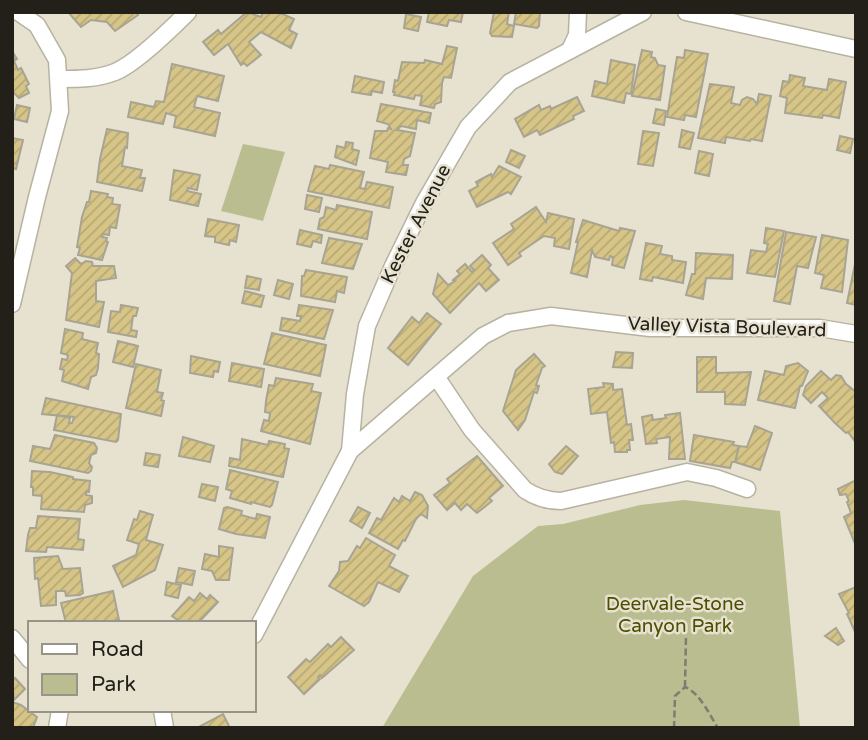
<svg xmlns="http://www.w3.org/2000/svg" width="868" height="740" font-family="'Varela Round',sans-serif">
  <defs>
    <pattern id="building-hatch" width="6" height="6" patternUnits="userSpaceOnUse" patternTransform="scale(1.75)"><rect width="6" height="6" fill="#d6c587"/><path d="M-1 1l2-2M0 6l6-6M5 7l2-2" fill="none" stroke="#b7a974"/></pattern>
  </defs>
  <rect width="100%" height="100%" fill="#e7e2d0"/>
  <g fill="#b9bd90">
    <path d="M243 144 285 152 263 221 221 211Z"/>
    <path d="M684 500 780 511 800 728H382L473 576 538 526 563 524 640 505Z"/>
  </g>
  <g fill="url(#building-hatch)" stroke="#a8a493" stroke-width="2">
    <path d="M68 12H136L138 15 115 31 107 22 91 20 81 27Z"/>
    <path d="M247 12 261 17 263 12H278L294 19 289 30 297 34 291 48 261 32 249 42 261 55 247 66 244 63 241 65 228 44 214 55 203 42 218 30 221 34Z"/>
    <path d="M429 12H463L461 22 449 20 447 26 427 22Z"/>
    <path d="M494 12H509L507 24 514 26 512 37 492 36 490 33Z"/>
    <path d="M516 12H540L539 26 537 28 514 24Z"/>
    <path d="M406 14 421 17 418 31 404 28Z"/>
    <path d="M447 46 457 48 451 78 444 77 442 83 441 102 435 104 434 108 420 105 422 96 415 95 414 99 394 95 395 92H393L395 80 398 81 402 62 424 63 425 60 442 64Z"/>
    <path d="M642 50 652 52 651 57 655 58 658 65 665 66 660 100 632 96Z"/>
    <path d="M685 50 708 54 696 117 685 115 684 120 667 117 677 57 684 58Z"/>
    <path d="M12 51 17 59 14 61 18 70 21 68 29 84 26 86 29 93 19 98 12 91Z"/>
    <path d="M611 60 635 65 631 94 626 93 624 103 592 96 595 81 607 84Z"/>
    <path d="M172 64 224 76 218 101 197 96 194 107 220 113 215 136 174 127 176 116 166 113 163 124 128 117 131 102 154 107 156 101 164 102Z"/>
    <path d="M790 75 805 78 803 86 827 90 829 79 846 82 839 118 823 115 822 118 785 113 787 98 780 96 783 81 789 82Z"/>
    <path d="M355 76 384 82 382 93 372 91 371 95 352 92Z"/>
    <path d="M710 84 734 87 731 103 740 105 742 100 747 97 753 99 757 104 759 94 771 96 762 141 751 139 750 141 726 137 725 143 698 138Z"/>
    <path d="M577 97 584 111 573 116 574 119 540 135 537 130 524 137 515 119 539 105 541 110 550 106 551 109Z"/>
    <path d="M381 104 431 113 429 123 417 120 416 129 401 126 397 130 415 133 410 156 404 159 403 165H408L406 175 386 172 388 162 370 158 375 131H387L388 128 391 129 388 124 377 121Z"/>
    <path d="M17 105 30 108 27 122 14 119Z"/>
    <path d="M656 109 666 111 664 125 653 123Z"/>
    <path d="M107 129 128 133 127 148 125 147 122 166 142 170 140 178H145L142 191 97 182 100 159Z"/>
    <path d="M682 130 694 133 690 149 679 147Z"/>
    <path d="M643 131 659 133 653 166 638 164Z"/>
    <path d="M840 136 853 139 850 153 837 150Z"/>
    <path d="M12 138 23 140 16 169 12 168Z"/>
    <path d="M346 142 353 143 352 149 359 151 356 165 335 157 337 146 345 148Z"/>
    <path d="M511 150 525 156 519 168 506 162Z"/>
    <path d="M699 151 713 154 709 176 695 173Z"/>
    <path d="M330 165 364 172 360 188 365 189 367 182 393 187 389 208 308 191 315 166 329 169Z"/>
    <path d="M499 166 521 177 511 194 508 192 477 207 469 191 478 186 476 182 491 174 492 177Z"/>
    <path d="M174 170 200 175 197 190 188 188 187 191 201 194 198 206 170 200Z"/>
    <path d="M91 191 108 194 107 197 113 198 112 204 120 205 116 228 110 227 109 235 103 234 102 237 107 238 106 241 108 242 102 260 78 255 80 248 77 247 82 217 87 202H89Z"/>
    <path d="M307 195 322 198 319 212 305 209Z"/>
    <path d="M337 205 372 212 367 239 318 229 320 219 324 217 326 207 336 210Z"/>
    <path d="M536 207 546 222 548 213 574 219 569 249 554 246 555 238 544 236 519 253 521 256 508 265 493 243 514 229 511 224Z"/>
    <path d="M208 219 239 225 236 242 230 240 229 245 215 242V237L205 236Z"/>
    <path d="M583 220 619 231 620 228 635 231 624 268 612 265 613 257 610 256 609 260 595 257 592 250 587 277 571 273 578 242H576Z"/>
    <path d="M766 228 784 231 775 277 747 273 751 250 766 252 768 244 764 243Z"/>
    <path d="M300 230 322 235 321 243 313 241 311 247 297 244Z"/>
    <path d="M786 232 816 237 808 268 797 266 790 304 774 301Z"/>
    <path d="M822 235 848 240 842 292 821 288 824 275 815 273Z"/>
    <path d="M329 238 362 244 353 269 322 263Z"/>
    <path d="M646 243 662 246 660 254 672 256V260L686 262 683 283 653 277 652 281 640 279Z"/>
    <path d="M696 253 733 255 732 279 706 278 703 299 686 295 692 274H695Z"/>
    <path d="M482 255 491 265 488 268 499 280 486 291 479 283 450 313 433 294 438 274 448 285 455 281 453 280 460 274 457 271 465 264 472 272 474 270 470 266Z"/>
    <path d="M75 258 81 264 86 261 92 262 93 266H114L116 278 96 281V301L104 302 99 327 66 320 72 273 66 266Z"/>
    <path d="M855 264H856V305L847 303Z"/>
    <path d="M306 270 347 277 344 293 337 291 335 302 301 296 302 276H304Z"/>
    <path d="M247 276 261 279 259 290 245 288Z"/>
    <path d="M278 280 293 284 289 299 274 295Z"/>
    <path d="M245 291 264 296 261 307 242 303Z"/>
    <path d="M121 305 138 308 136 316H133L131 330 137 331 136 337 108 332 111 311 120 312Z"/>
    <path d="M299 305 333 310 324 339 280 330 282 318 300 321 301 316H297Z"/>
    <path d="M427 313 441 324 408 365 388 348 412 317 419 323Z"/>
    <path d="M65 329 83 333 82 339 98 343 96 353 99 354 98 368 96 375 91 377 88 389 62 381 64 370 60 369 62 359 67 360 68 355 61 353Z"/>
    <path d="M272 333 326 345 320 376 264 364Z"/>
    <path d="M118 341 138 346 133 367 113 362Z"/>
    <path d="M616 352 633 353 632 368 613 367Z"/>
    <path d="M534 354 545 366 542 368 536 385 539 386 537 393 534 392 525 420 518 430 503 411 516 370Z"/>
    <path d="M191 356 220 362 218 372 214 371 213 377 190 373Z"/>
    <path d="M697 357H716V373L751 372 745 405 725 404V392H697Z"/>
    <path d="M232 363 264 369 261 387 229 381Z"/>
    <path d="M798 363 808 371 802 386H800L795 408 758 400 765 371 784 375 786 366Z"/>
    <path d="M136 364 161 370 157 392 163 393 161 400 164 401 161 416 126 408Z"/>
    <path d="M821 371 831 380 836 375 841 376 846 384 856 392V443L848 432 846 433 835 423 819 406 828 398 822 392 811 403 803 395 806 386Z"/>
    <path d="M276 378 313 384 311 391 321 393 310 444 261 431 264 420 269 421 270 413 265 412 266 401 269 385 274 386Z"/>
    <path d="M603 383 613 384V390L622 389 627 425 631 424 633 440H629L630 450H627V452H615L614 442 611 443 607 412 591 414 588 389 604 387Z"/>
    <path d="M46 398 121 414 118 440 116 442 54 430 57 415 70 418 69 423H72L74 417 42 414Z"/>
    <path d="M680 413 685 459H669L670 437 656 439 657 443 646 444 642 417 652 415 653 420 666 418 665 415Z"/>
    <path d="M755 426 772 433 760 470 735 462 739 446 747 447Z"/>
    <path d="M55 435 94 443 97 448 96 453 91 455 89 463 92 467 91 471 88 473 30 461 33 446 50 449Z"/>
    <path d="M694 435 734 442 733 445 739 446 735 462H732L730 468 690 461Z"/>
    <path d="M183 437 214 446 210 462 179 456Z"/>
    <path d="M242 439 268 445 269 441 285 444 284 448 289 449 283 477 229 466 230 458 240 460Z"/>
    <path d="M566 446 578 456 562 474 555 472 549 464Z"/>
    <path d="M146 453 160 455 158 467 144 465Z"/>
    <path d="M477 456 503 486 489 498 492 501 477 513 467 504 461 510 455 503 447 510 434 495 450 483 447 479Z"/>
    <path d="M230 470 278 482 272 505 270 507 251 502V504L230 498 232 491 226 489Z"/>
    <path d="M32 471 50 472 73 477V479L90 481 89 492H86V495L92 496V503L85 505 84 512 41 509 42 496 33 495V487H31Z"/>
    <path d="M856 480V546L844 517 851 513 847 502 849 501 846 494 840 495 838 489Z"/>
    <path d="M202 484 218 487 215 501 199 497Z"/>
    <path d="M415 492 422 495 428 506 427 518 421 514 416 519 405 541 403 540 398 549 369 533 377 518 381 520 394 498 399 502 402 496 410 501Z"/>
    <path d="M227 507 242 511 241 515 256 519 257 514 270 517 265 538 236 534 219 529 224 508Z"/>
    <path d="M358 507 370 513 362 528 350 521Z"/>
    <path d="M140 511 153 515 146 540 163 545 155 570 123 587 113 566 136 555 139 544 127 540 134 519 137 520Z"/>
    <path d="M38 516 80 519 78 539 84 540 83 550 47 547 46 552 26 551 28 535 30 528H36Z"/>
    <path d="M366 538 395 555 389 566 408 576 399 592 378 582 369 602 364 606 329 586 339 571 340 562 348 561 357 546 360 548Z"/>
    <path d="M219 546 233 548 229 580H216L212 571 202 569 205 554 219 557Z"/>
    <path d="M58 556 63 569 80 568 83 593 80 595 66 596 65 591H56V605L41 606 38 578 35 579 34 558Z"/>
    <path d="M179 568 195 571 192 585 176 582Z"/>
    <path d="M167 582 181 585 178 598 165 595Z"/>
    <path d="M856 587V634L847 614 849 613 839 594Z"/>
    <path d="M113 591 119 620 114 621 115 623H66L61 603Z"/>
    <path d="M200 593 207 599 210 595 218 602 198 623H178L179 621 172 616 189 597 194 601Z"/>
    <path d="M836 628 844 641 838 645 825 636Z"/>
    <path d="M341 637 354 650 322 678 320 675 318 677 320 679 304 694 288 677 306 659 310 662 328 644 331 647Z"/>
    <path d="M15 678 25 689 14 700 12 681Z"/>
    <path d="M12 702 21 705 37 717 33 728H12Z"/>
    <path d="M223 714 230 728H197Z"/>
  </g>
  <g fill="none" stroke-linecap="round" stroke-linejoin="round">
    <defs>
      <g id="minor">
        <path d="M686 12 856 49"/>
        <path d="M570 50 577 35 578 12"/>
        <path d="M60 79C79 79 97 79 115 72 135 64 172 28 188 12"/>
        <path d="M12 304 37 197 60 111 57 60 37 25 18 12"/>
        <path d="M437 378 472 430 525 490C537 498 547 501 561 501L687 472 716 478 747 489"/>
        <path d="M350 451 355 394 367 326 393 266 424 203 468 127 510 82 643 12"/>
        <path d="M254 635 350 451 483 336 508 323 551 316 650 328H820L856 334"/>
        <path d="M12 638 30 660"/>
        <path d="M162 710 165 728"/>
        <path d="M57 728 60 710"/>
      </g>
    </defs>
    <use href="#minor" stroke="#b7b3a1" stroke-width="19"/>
    <g stroke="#7f7c70" stroke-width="2.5" stroke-dasharray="7 3.5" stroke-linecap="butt">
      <path d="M685 687 686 636"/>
      <path d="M674 728 675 696 685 687C700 693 709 714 718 728"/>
    </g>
    <use href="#minor" stroke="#fff" stroke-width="16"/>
  </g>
  <g text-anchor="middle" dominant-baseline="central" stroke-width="5" stroke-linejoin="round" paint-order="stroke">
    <g font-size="19" fill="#222019" stroke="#e7e2d0">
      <text transform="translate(416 224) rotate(-63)">Kester Avenue</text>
      <text transform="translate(727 327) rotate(2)">Valley Vista Boulevard</text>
    </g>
    <g font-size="19" fill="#4d4e00" stroke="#e7e2d0">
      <text x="675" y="604">Deervale-Stone<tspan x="675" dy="22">Canyon Park</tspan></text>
    </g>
  </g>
  <rect width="868" height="740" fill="none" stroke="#222019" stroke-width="28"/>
  <rect x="28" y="621" width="228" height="91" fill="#e7e2d0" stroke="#989487" stroke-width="2"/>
  <rect x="42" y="644" width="35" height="10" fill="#ffffff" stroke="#989487" stroke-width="2"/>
  <text x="91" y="656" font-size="21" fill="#222019">Road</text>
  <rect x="42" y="674" width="35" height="21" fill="#b9bd90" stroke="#989487" stroke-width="2"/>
  <text x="91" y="691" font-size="21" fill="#222019">Park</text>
</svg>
